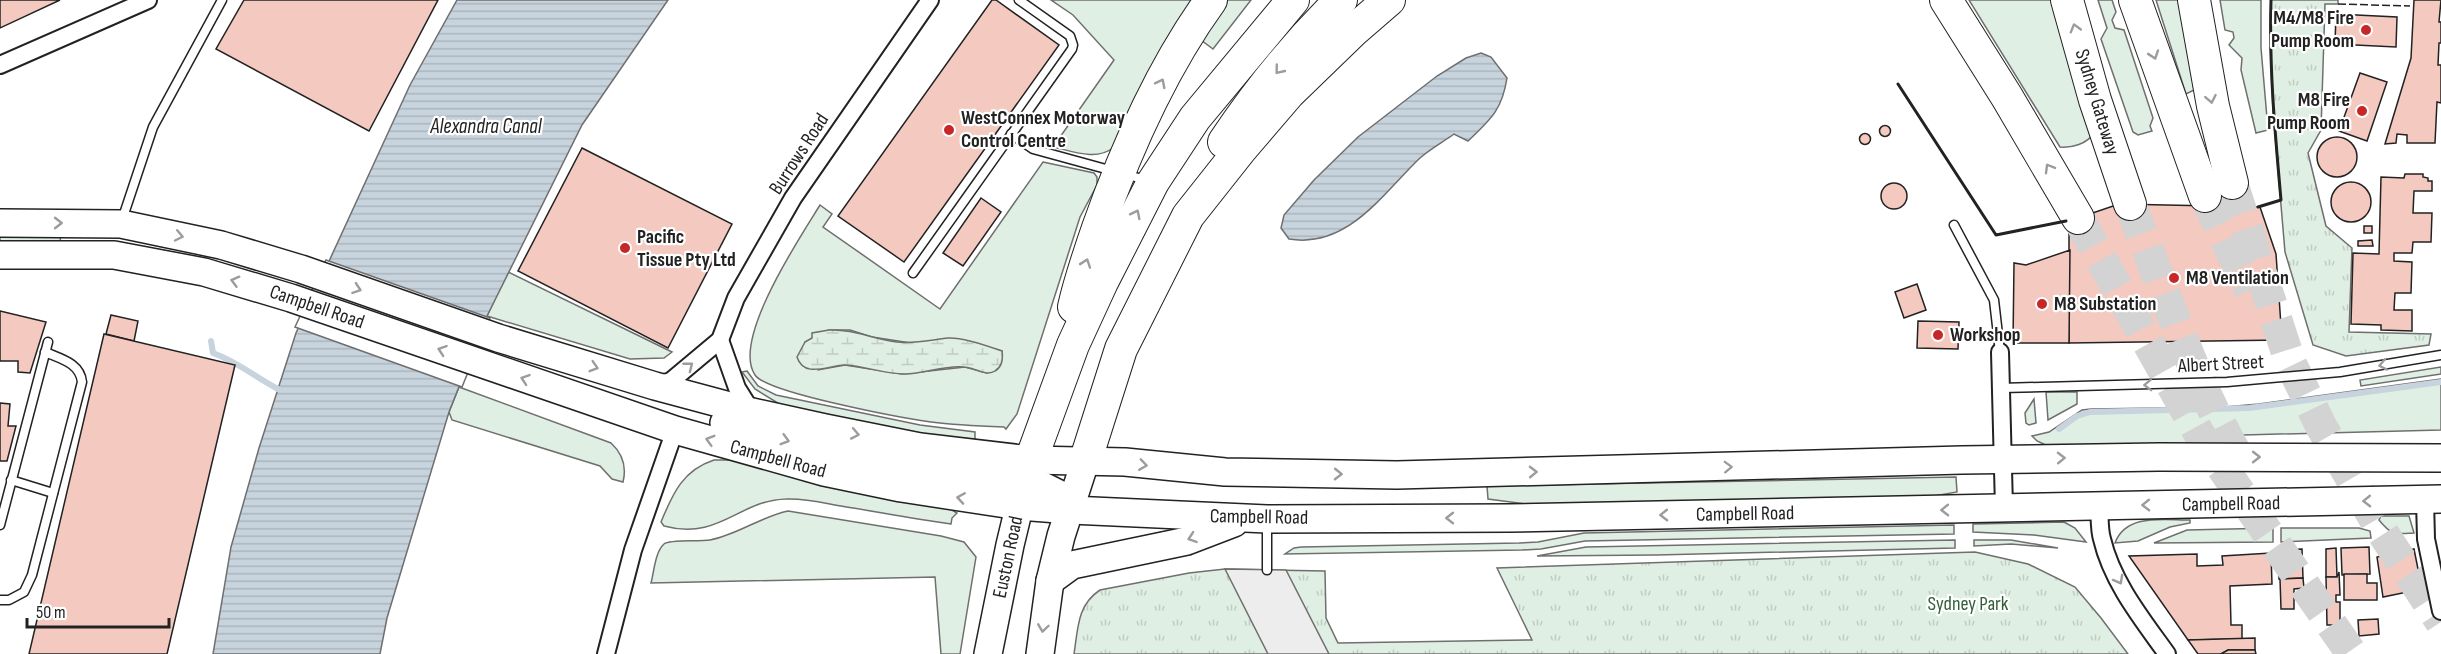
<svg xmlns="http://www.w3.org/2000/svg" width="2441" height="654" font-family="'Sofia Sans Condensed',sans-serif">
  <defs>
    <pattern id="wetland-marsh" width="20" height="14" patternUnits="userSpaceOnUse" patternTransform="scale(1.5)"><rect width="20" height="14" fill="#e0efe3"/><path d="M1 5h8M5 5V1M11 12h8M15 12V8" fill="none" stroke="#c0cdc2"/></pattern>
    <pattern id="park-tufts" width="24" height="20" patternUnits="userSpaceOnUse" patternTransform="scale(1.5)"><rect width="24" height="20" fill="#e0efe3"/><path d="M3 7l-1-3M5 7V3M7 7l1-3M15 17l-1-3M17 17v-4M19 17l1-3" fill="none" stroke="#c0cdc2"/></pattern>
    <pattern id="garden-dots" width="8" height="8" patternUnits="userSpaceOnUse" patternTransform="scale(1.5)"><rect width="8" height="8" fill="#e0efe3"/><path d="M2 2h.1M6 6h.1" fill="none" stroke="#c0cdc2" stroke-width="1.8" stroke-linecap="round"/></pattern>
    <pattern id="water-rules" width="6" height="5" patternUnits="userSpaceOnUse" patternTransform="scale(1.5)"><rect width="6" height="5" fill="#c7d3dd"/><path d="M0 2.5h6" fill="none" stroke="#abb5bd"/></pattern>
  </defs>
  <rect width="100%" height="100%" fill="#fff"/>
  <g fill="#e0efe3" stroke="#6f6f6f" stroke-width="1.5" fill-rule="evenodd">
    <path d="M1051 0H1193L1113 148C1096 161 1072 151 1053 147L1114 60 1073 15Z"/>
    <path d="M1222 0H1251L1213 49 1197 37Z"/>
    <path d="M1969 0H2053L2094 133C2087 144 2072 148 2060 147Z"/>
    <path d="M2098 0H2112L2116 12 2112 20 2115 28 2124 30 2153 118 2150 126 2152 131 2138 135 2133 132 2101 39 2107 28Z"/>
    <path d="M2156 0H2180L2194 90 2186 94Z"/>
    <path d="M2220 0H2261V48L2268 130 2256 133 2241 70 2242 58 2229 45 2234 38 2233 32 2225 30Z"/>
    <path d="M1043 162 1094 173 1097 177V185L1080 217 1017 414 1006 429 1004 427C979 426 955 425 931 422 903 418 767 393 755 375 731 340 801 236 820 205L832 214 823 227 940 309ZM829 330H850L872 337 911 343 962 340 1002 351 987 373 965 367 902 374 845 365 818 370 805 342Z"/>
    <path d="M508 272 672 352 664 358 630 359 487 316Z"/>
    <path d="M2441 367V374L2361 386 2360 380Z"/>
    <path d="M747 371 758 386 776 395 920 425 975 432V442L919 435 781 405 755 389 742 372Z"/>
    <path d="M2441 379V430L2243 435 2182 444 2050 447 2037 441 2032 436 2049 432 2082 410 2091 409 2224 407 2259 404Z"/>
    <path d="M459 387 611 443C623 454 627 466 623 482L612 479 600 466 452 420 449 412Z"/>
    <path d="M2046 392H2077V404L2048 420Z"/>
    <path d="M2034 399 2036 423 2029 425 2026 423 2025 413Z"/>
    <path d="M714 460H740L945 506 957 513 952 518 951 524C914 519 878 512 841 506 824 503 805 498 786 499 739 500 719 541 664 526L661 522C673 493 683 470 714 460Z"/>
    <path d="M1956 477 1957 492 1934 496 1533 505 1488 499 1487 486Z"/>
    <path d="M788 511 941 536 964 542 976 557 960 654H941L935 577 651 583C654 572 655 552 664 544 670 539 699 542 710 540 737 535 760 517 788 511Z"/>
    <path d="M2381 516H2409L2414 533C2395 534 2392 536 2379 520Z"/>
    <path d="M2190 520V523L2170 527 2138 541 2115 543C2126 513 2164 520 2190 520Z"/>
    <path d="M2064 522 2075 528 2086 542 2034 535 1973 532V524Z"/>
    <path d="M1954 525V534L1585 541 1541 549 1522 550 1285 554 1294 548 1301 547 1519 543 1538 542 1584 533Z"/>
    <path d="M2273 528V542L2154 543 2187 530Z"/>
    <path d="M2281 528H2359L2370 531 2371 538 2281 542Z"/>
    <path d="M1955 540V548L1656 555 1537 556 1586 547Z"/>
    <path d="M1974 540H2011L2058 548 2011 544 1974 546Z"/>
  </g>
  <path fill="url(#wetland-marsh)" stroke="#6f6f6f" stroke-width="1.5" d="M829 330C853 329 873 339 897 342 915 344 930 340 948 338 962 337 988 346 1002 351 1003 358 1002 367 995 371 986 377 973 367 964 367 944 365 925 374 905 374 884 374 865 366 845 365 829 365 804 379 797 357L805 342 812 338V333Z"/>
  <g fill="url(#park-tufts)" stroke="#6f6f6f" stroke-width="1.5">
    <path d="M2271 0H2338V4H2325L2321 130 2308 153 2326 226 2352 248 2349 332 2431 334 2429 345 2346 356 2313 345 2285 252 2273 111 2270 42Z"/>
    <path d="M1975 552 2028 564 2075 587 2101 618 2128 654H1074C1078 629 1077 605 1100 590L1189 573 1225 569 1325 571 1326 618 1338 643 1532 640 1497 568Z"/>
  </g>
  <path fill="url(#garden-dots)" stroke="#6f6f6f" stroke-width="1.5" d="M0 232H61L60 243H0Z"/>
  <path fill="#ededed" stroke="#6f6f6f" stroke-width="1.5" d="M1225 569 1286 570 1329 654H1268Z"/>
  <g fill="url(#water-rules)" stroke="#6f6f6f" stroke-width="1.5">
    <path d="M457 0H668L582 125 487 316 449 412 387 618 380 654H213L231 547 259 448 296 333 410 85Z"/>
    <path d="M1481 53 1491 57 1507 78C1502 110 1491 119 1468 141L1454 134C1443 142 1430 149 1420 158 1383 193 1348 249 1289 239L1281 228 1284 215 1314 180 1358 137 1437 76 1466 58Z"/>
  </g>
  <path fill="#fff" stroke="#6f6f6f" stroke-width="1.5" d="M326 260 490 318 462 387 295 327Z"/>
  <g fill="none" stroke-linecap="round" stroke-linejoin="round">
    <g stroke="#c7d3dd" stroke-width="6">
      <path d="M211 341 213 353C238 362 255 377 278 389"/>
      <path d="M2059 429 2077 416 2090 412 2249 408 2441 382"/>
    </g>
  </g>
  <g fill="#f3c9c0" stroke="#222" stroke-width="1.5">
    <path d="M0 0H60L0 28Z"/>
    <path d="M244 0H438L369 131 216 49Z"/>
    <path d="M992 0H996L1059 45 904 262 838 216Z"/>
    <path d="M2414 0H2441L2439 22H2441V43H2439L2438 65H2441V103L2437 102 2435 143H2407V135L2397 134 2396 143 2385 144 2411 58Z"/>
    <path d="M2336 14 2397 17 2396 47 2335 44Z"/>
    <path d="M2360 73 2387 82 2367 141 2339 131Z"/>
    <circle cx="1885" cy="131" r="5.5"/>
    <circle cx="1865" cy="139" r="5.5"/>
    <circle cx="2337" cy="157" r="20"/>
    <path d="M582 148 732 224 668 348 518 271Z"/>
    <path d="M2405 174H2423V177L2428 178V181H2432V191H2414L2413 213H2432L2431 242H2413L2412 253H2394V261L2412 262 2411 293H2395L2394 310H2412V331L2381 330V325L2351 324 2353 253 2379 254 2381 177 2404 178Z"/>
    <circle cx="2351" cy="202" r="20"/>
    <circle cx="1894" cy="196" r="13"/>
    <path d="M981 198 1001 212 963 266 943 253Z"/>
    <path d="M2119 204 2260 207 2276 254 2282 340 2069 343V221Z"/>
    <rect x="2364" y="226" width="8" height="7"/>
    <path d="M2372 240 2373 246H2358V241Z"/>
    <path d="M2070 250 2069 343H2013L2014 263 2026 265Z"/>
    <path d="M1917 284 1926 310 1904 318 1895 292Z"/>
    <path d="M0 311 46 322 30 373 18 372V361H0Z"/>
    <path d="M111 315 138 321 134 341 106 334Z"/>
    <path d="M1918 321 1959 322 1958 349 1917 348Z"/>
    <path d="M104 334 235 365 167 654H29Z"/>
    <path d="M0 403 10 404 8 426H16L7 461H0Z"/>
    <path d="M2369 547 2370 574 2342 575 2341 548Z"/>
    <path d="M2336 548 2337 577H2326V549Z"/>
    <path d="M2302 549 2303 578 2279 579 2278 550Z"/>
    <path d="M2414 549 2422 589 2383 597 2377 557Z"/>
    <path d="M2271 553 2272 584 2230 586 2231 625H2242V639L2188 640 2129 556 2197 554V566L2223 565 2222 556Z"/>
    <path d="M2339 572 2340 595H2336V602H2340V625H2327L2326 577H2337Z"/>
    <path d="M2344 574H2367V583H2377V600H2344Z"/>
    <path d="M2303 578 2304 588 2294 589V609H2281L2280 579Z"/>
    <path d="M2378 619 2379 634 2359 636 2358 620Z"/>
    <path d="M2255 638V650H2228L2221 654H2198L2188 640Z"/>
    <path d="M2228 650H2255L2256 654H2221Z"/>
  </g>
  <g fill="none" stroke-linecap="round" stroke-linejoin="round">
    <g stroke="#d3d3d3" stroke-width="32" stroke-dasharray="32 16" stroke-linecap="butt">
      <path d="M2232 183 2290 362 2321 426 2381 530 2441 622"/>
      <path d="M2205 196 2250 290"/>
      <path d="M2130 204C2165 292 2195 386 2244 467"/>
      <path d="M2078 218 2201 437 2352 654"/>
    </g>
    <defs>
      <g id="lane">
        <path d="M1011 134 1033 149 1146 180"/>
        <path d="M122 220 153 127 222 0"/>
        <path d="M1954 225 1994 300 2000 352"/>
        <path d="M913 273 1072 49 1073 45 1070 36 1019 0"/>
        <path d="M2001 388 2227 382 2340 372 2441 355"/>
        <path d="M11 480 53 493"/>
        <path d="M1267 522V570"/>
        <path d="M0 525 48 342"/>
        <path d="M0 600H9L24 592 32 575 82 382C80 363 61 359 45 352"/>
      </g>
      <g id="street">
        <path d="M0 65 148 0"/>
        <path d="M720 340 737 388 752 412"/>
        <path d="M2000 352 2004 508"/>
        <path d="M655 386 671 381 720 340 736 298 793 198 930 0"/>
        <path d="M2425 500 2426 539 2441 611"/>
        <path d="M2099 506C2100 517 2099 529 2102 539 2112 582 2142 619 2167 654"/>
        <path d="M606 654 633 550 675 430"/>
      </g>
      <g id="primary">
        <path d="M0 223 121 224 221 245 301 269 498 338 655 386 752 412 825 428 920 447 1031 460 1125 462 1225 472 1397 475 1962 460 2159 457 2441 458"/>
        <path d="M0 255H114L204 272 291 298 675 430 824 472 901 488 1019 506 1071 510 1267 519 1509 518 2441 499"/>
        <path d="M724 423 821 451 928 470 1043 486 1061 495 1071 510"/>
        <path d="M1050 581 1072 565 1187 541 1234 523"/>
        <path d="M988 654 1010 545 1024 487"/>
        <path d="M1040 654 1050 581 1061 536 1085 462"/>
      </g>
      <g id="highway">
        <path d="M1946 0 2007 97 2078 218"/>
        <path d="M2067 0 2095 100 2130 204"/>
        <path d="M2135 0 2205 196"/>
        <path d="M2194 0 2213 106 2232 183"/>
        <path d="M1224 142C1258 91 1298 42 1341 0"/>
        <path d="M1074 307C1080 280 1089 254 1098 228 1126 149 1161 69 1211 0"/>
        <path d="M1031 460 1073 345 1102 282 1153 182 1195 118 1293 0"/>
        <path d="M1085 462 1121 349 1188 216 1241 149 1289 93 1352 32 1389 0"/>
      </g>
    </defs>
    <use href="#lane" stroke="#222" stroke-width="11"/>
    <use href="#street" stroke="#222" stroke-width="20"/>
    <use href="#primary" stroke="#222" stroke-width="30"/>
    <use href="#highway" stroke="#222" stroke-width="34"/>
    <use href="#lane" stroke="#fff" stroke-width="8"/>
    <use href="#street" stroke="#fff" stroke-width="16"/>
    <use href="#primary" stroke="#fff" stroke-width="27"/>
    <use href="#highway" stroke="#fff" stroke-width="32"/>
    <path stroke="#222" stroke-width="1.5" stroke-dasharray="8 3" stroke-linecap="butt" d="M2338 4 2410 6"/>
    <g stroke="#222" stroke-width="3">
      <path d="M1898 84 1996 235 2066 221"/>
      <path d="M2258 207 2281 200C2275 133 2269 67 2271 0"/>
    </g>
  </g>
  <defs><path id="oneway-chevron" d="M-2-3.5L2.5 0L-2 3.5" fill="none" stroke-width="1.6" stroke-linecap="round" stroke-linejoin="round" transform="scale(1.5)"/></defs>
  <g stroke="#9c9c9c">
    <use href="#oneway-chevron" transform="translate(2075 28) rotate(-106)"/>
    <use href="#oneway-chevron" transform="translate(2154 55) rotate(71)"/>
    <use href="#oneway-chevron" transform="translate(1279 70) rotate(129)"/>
    <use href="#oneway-chevron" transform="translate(1161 83) rotate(-63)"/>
    <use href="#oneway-chevron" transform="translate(2211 99) rotate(79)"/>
    <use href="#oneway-chevron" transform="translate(2049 168) rotate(-120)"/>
    <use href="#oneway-chevron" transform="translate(1136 214) rotate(-63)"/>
    <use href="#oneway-chevron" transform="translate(58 223)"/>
    <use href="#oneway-chevron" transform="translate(179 236) rotate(12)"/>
    <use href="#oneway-chevron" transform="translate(1086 263) rotate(-71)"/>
    <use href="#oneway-chevron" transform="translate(235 281) rotate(-165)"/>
    <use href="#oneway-chevron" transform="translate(357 289) rotate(19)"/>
    <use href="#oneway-chevron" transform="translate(442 350) rotate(-161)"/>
    <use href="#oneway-chevron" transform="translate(2383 365) rotate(169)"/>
    <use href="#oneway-chevron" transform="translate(689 366) rotate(-38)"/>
    <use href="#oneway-chevron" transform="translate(594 367) rotate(17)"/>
    <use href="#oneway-chevron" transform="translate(525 379) rotate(-161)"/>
    <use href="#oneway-chevron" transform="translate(2148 385) rotate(178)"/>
    <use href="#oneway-chevron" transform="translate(855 434) rotate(11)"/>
    <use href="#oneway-chevron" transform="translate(710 440) rotate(-164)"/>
    <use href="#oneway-chevron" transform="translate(785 440) rotate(16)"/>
    <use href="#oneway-chevron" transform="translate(2256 457)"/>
    <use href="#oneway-chevron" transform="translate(2061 458) rotate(-1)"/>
    <use href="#oneway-chevron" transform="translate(1143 465) rotate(8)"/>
    <use href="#oneway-chevron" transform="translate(1728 467) rotate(-2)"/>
    <use href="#oneway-chevron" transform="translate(1533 472) rotate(-1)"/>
    <use href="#oneway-chevron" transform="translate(1338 474) rotate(1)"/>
    <use href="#oneway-chevron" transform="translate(961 498) rotate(-171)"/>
    <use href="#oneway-chevron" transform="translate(2367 501) rotate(179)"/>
    <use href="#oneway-chevron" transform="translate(2146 505) rotate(179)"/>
    <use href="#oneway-chevron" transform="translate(1945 510) rotate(179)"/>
    <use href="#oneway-chevron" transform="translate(1664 515) rotate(179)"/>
    <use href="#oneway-chevron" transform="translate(1450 518) rotate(180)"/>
    <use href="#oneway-chevron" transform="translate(1192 538) rotate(161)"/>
    <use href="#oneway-chevron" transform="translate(2119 580) rotate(61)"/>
    <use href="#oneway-chevron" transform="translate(1043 628) rotate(98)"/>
  </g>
  <g fill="#c62828" stroke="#fff" stroke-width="2">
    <circle cx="2366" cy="30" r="6"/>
    <circle cx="2362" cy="111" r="6"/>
    <circle cx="949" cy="130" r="6"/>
    <circle cx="625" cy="248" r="6"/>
    <circle cx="2174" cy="278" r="6"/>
    <circle cx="2042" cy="304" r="6"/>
    <circle cx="1938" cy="335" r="6"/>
  </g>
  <g text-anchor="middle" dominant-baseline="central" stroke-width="4.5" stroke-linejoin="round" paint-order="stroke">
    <g font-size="20" font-weight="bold" fill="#222" stroke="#fff" text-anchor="start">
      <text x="2354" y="18" text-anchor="end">M4/M8 Fire<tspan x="2354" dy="23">Pump Room</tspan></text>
      <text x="2350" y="100" text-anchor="end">M8 Fire<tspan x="2350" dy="23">Pump Room</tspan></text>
      <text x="961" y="118">WestConnex Motorway<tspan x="961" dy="23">Control Centre</tspan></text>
      <text x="637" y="237">Pacific<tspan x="637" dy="23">Tissue Pty Ltd</tspan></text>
      <text x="2186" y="278">M8 Ventilation</text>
      <text x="2054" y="304">M8 Substation</text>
      <text x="1950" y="335">Workshop</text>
    </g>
    <g font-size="20" fill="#222" stroke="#fff">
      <text transform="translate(2097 102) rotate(73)">Sydney Gateway</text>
      <text transform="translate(799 154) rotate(-57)">Burrows Road</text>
      <text transform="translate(317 307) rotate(19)">Campbell Road</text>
      <text transform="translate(2221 364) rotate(-3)">Albert Street</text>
      <text transform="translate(778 459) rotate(15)">Campbell Road</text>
      <text transform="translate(2231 504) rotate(-1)">Campbell Road</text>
      <text transform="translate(1745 514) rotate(-1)">Campbell Road</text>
      <text transform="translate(1259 517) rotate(1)">Campbell Road</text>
      <text transform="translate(1008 557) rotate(-78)">Euston Road</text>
    </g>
    <g font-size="20" fill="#2f5e38" stroke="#fff">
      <text x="1968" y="604">Sydney Park</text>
    </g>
    <g font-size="21" font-style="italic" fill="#222" stroke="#fff">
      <text x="486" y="126">Alexandra Canal</text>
    </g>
  </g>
  <path d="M27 618v9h142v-9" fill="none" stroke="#222222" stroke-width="3"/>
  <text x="36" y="618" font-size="18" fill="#222222" stroke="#ffffff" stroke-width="4.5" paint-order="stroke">50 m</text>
</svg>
